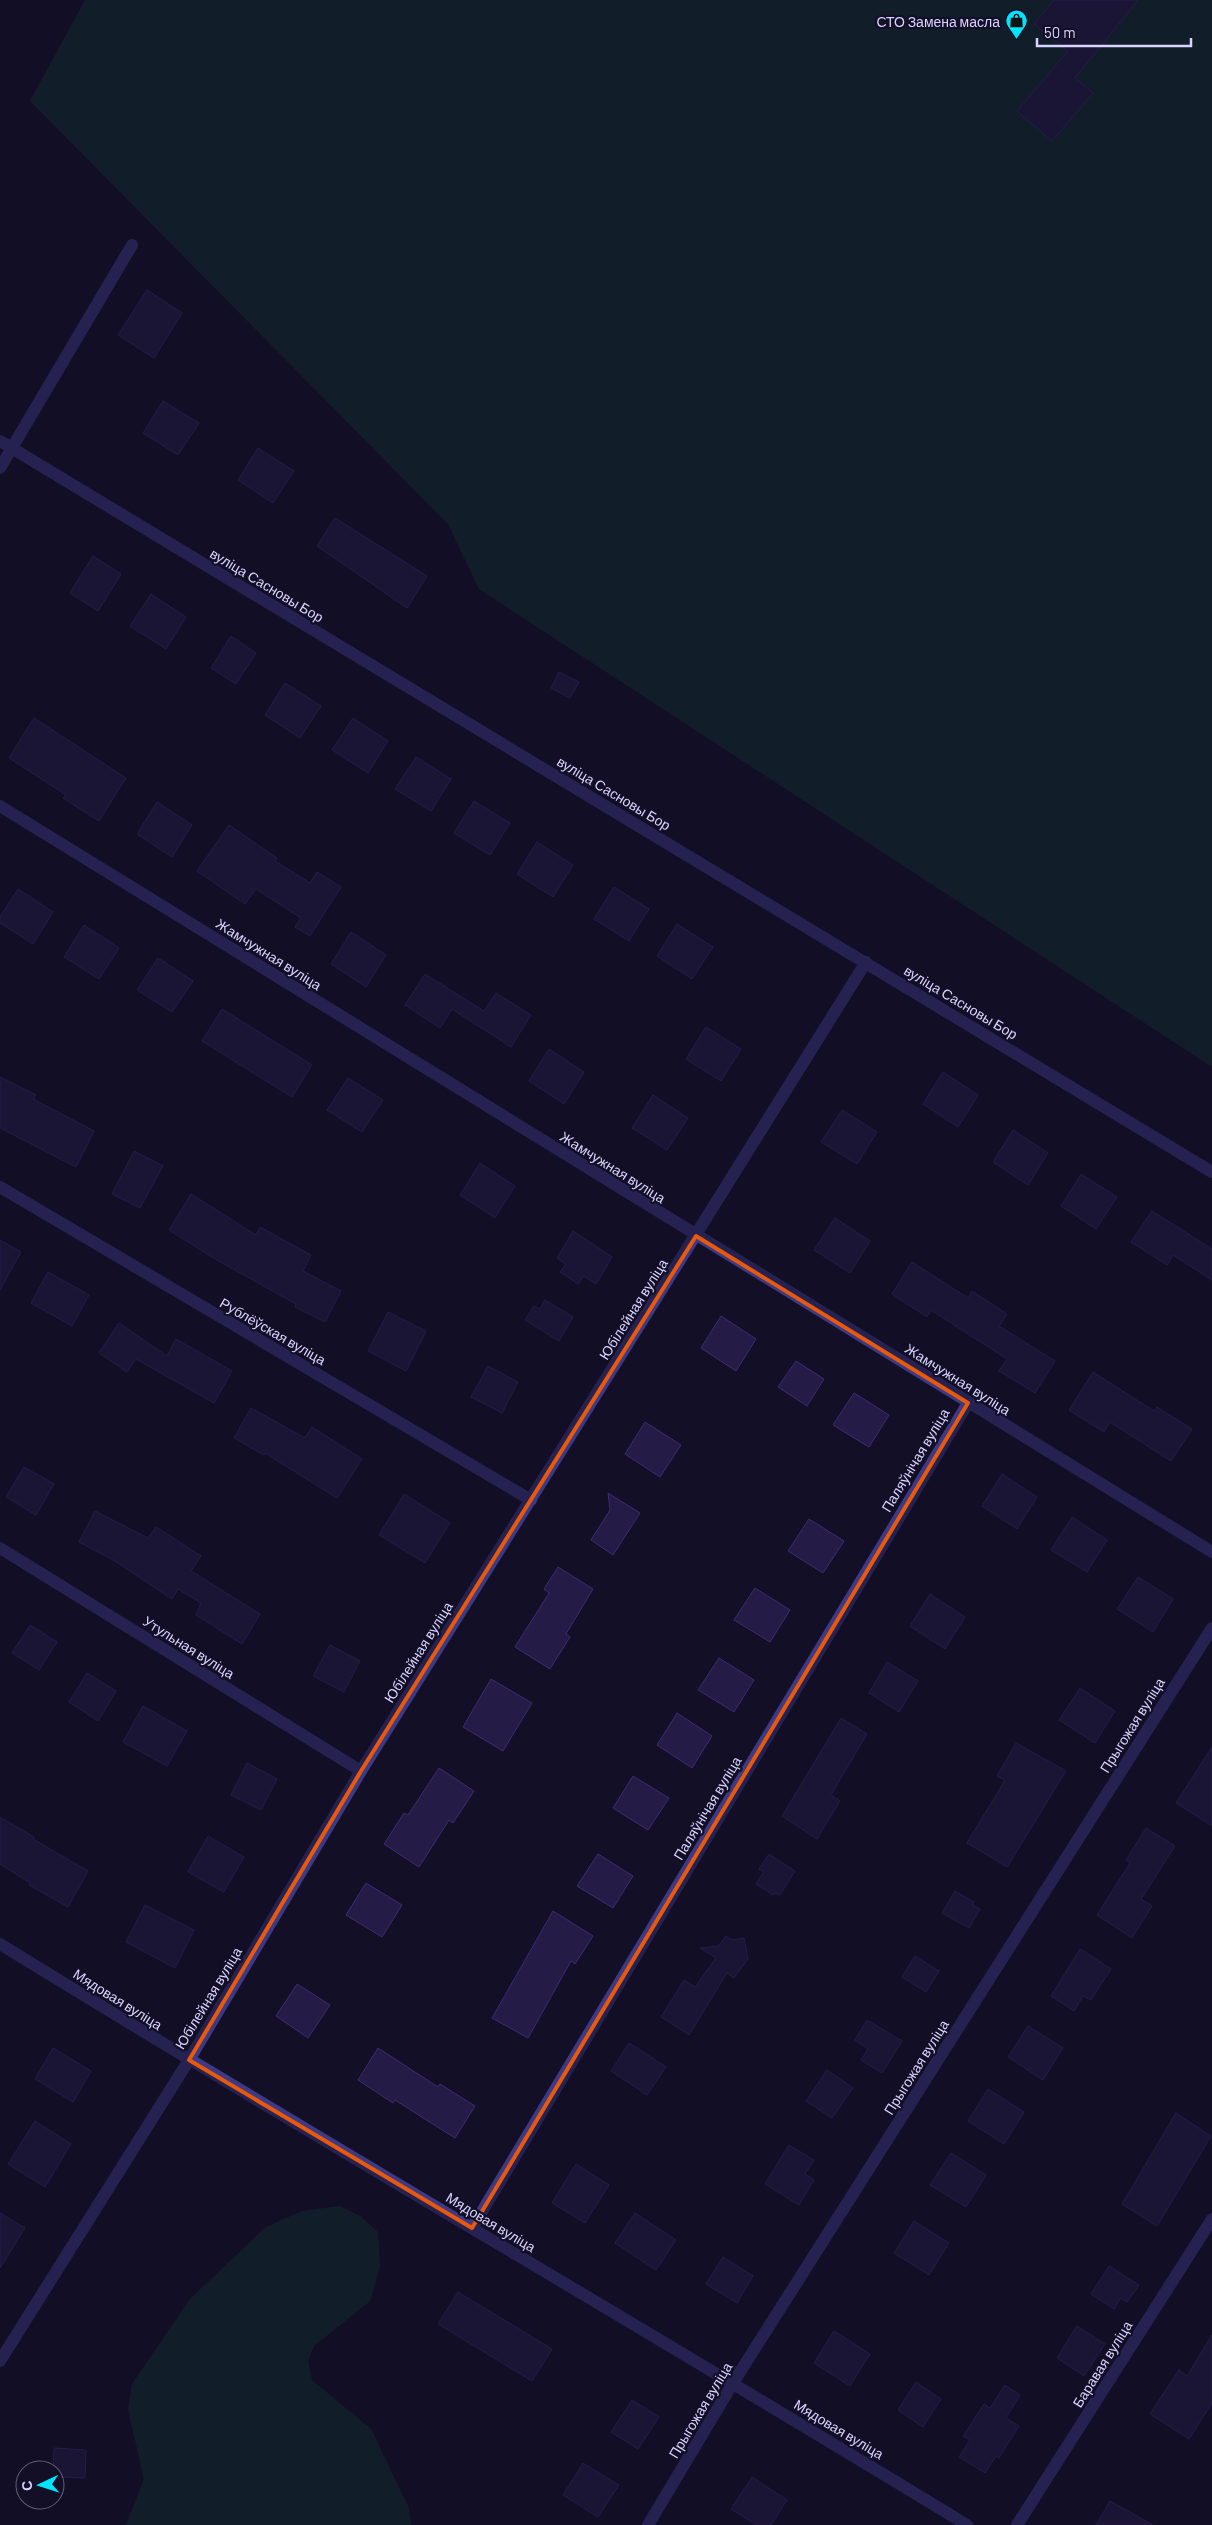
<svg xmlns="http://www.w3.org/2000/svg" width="1212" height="2525" font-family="Barlow,sans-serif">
  <rect width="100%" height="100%" fill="#130f26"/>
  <g fill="#12302f">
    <path d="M85 0H1212V1067L479 589 448 524 30 101Z"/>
    <path d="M340 2206 360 2216 378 2232 380 2267 370 2301 314 2346 308 2361 312 2380 371 2429 409 2508 411 2525H126L144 2479 128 2410 132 2384 190 2299 266 2227 302 2211Z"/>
  </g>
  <g fill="#241b47" stroke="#3b2d73">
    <path d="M1054 0H1138L1075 78 1093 93 1052 141 1017 111 1068 51 1034 24Z"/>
    <path d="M147 290 182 313 154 358 118 335Z"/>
    <path d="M163 401 199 423 178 455 143 433Z"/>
    <path d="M258 448 294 471 273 503 238 480Z"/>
    <path d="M335 518 427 576 407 608 317 546Z"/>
    <path d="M93 556 121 574 98 611 70 593Z"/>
    <path d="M151 594 186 617 166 649 130 626Z"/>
    <path d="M231 636 256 653 236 684 211 668Z"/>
    <path d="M559 672 579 682 570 698 551 688Z"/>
    <path d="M285 683 321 706 300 738 265 715Z"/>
    <path d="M34 718 126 778 99 821 63 798 66 795 9 758Z"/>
    <path d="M353 718 388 741 368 773 332 750Z"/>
    <path d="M416 757 451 779 431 811 395 789Z"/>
    <path d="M474 801 510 823 490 855 454 833Z"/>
    <path d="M157 802 192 825 172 857 137 834Z"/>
    <path d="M229 825 277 858 275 861 310 883 317 872 341 887 310 936 295 927 301 918 256 889 245 904 197 871Z"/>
    <path d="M537 842 573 865 553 897 517 874Z"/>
    <path d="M614 887 649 909 629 941 594 919Z"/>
    <path d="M18 889 53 912 33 944 0 923V917Z"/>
    <path d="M677 924 713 947 692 979 657 956Z"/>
    <path d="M84 925 119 948 99 979 64 957Z"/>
    <path d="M351 932 386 955 366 987 331 964Z"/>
    <path d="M158 958 193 981 172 1012 137 990Z"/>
    <path d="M425 974 484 1011 496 993 531 1015 511 1047 452 1009 440 1028 405 1005Z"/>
    <path d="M222 1009 312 1065 292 1097 202 1041Z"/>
    <path d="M706 1027 741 1049 721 1081 686 1059Z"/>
    <path d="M549 1049 584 1072 564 1104 529 1081Z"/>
    <path d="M943 1072 978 1095 958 1127 923 1104Z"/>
    <path d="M0 1077 36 1095 33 1099 94 1131 76 1167 0 1128Z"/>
    <path d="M348 1078 383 1100 362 1132 327 1110Z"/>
    <path d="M653 1095 688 1118 667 1150 632 1128Z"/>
    <path d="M842 1110 877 1132 857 1164 821 1142Z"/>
    <path d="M1013 1130 1048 1153 1028 1185 993 1162Z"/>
    <path d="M134 1151 163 1166 140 1208 112 1194Z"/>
    <path d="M480 1163 515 1186 495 1218 460 1195Z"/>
    <path d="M1081 1174 1117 1197 1096 1229 1061 1206Z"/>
    <path d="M191 1194 256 1235 260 1227 311 1255 303 1271 341 1291 325 1322 295 1307 296 1304 217 1260 169 1230Z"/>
    <path d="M1152 1211 1212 1249V1280L1173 1255 1167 1265 1131 1242Z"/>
    <path d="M835 1218 870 1241 850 1273 814 1250Z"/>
    <path d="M573 1231 612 1257 596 1284 584 1276 578 1284 560 1272 566 1264 557 1258Z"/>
    <path d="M0 1240 21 1252 0 1290Z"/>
    <path d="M912 1262 968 1298 972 1291 1007 1314 999 1326 1055 1361 1035 1393 999 1371 1007 1359 931 1310 927 1317 892 1294Z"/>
    <path d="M48 1272 89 1295 72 1326 31 1303Z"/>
    <path d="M545 1300 573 1317 559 1341 525 1320 534 1306 540 1309Z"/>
    <path d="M388 1312 426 1331 406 1371 368 1351Z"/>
    <path d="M721 1316 756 1339 736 1371 701 1348Z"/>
    <path d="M119 1323 167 1356 176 1339 232 1371 214 1403 136 1359 127 1372 99 1353Z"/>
    <path d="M796 1361 824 1379 807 1406 778 1387Z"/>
    <path d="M488 1366 518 1382 502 1413 471 1397Z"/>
    <path d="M1093 1372 1154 1411 1157 1407 1192 1429 1171 1461 1110 1422 1104 1432 1069 1410Z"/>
    <path d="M854 1393 889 1415 869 1447 833 1425Z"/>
    <path d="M251 1408 305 1438 312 1427 362 1459 337 1498 265 1453 264 1455 234 1438Z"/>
    <path d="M645 1422 681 1445 660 1477 625 1454Z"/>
    <path d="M24 1467 54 1484 36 1515 6 1497Z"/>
    <path d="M1002 1474 1037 1497 1017 1529 982 1506Z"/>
    <path d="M608 1493 640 1513 613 1555 591 1540 610 1510Z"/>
    <path d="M404 1494 450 1523 425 1563 379 1535Z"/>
    <path d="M95 1511 148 1538 156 1527 201 1556 191 1571 260 1614 242 1644 196 1615 201 1603 178 1589 172 1599 115 1561 79 1542Z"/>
    <path d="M1072 1517 1107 1540 1087 1572 1051 1550Z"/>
    <path d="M809 1519 844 1541 823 1573 788 1551Z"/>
    <path d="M558 1567 593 1589 566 1634 570 1637 550 1669 515 1647 549 1593 544 1589Z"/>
    <path d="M1138 1577 1173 1599 1153 1632 1117 1609Z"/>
    <path d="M755 1588 790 1610 770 1642 734 1620Z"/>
    <path d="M930 1594 965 1617 945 1649 910 1626Z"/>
    <path d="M30 1625 57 1642 39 1670 12 1653Z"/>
    <path d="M330 1645 360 1661 344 1692 313 1676Z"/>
    <path d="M719 1658 754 1680 734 1712 698 1690Z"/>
    <path d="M887 1662 918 1681 899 1712 869 1693Z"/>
    <path d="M87 1673 116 1691 98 1721 69 1702Z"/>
    <path d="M491 1679 532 1703 503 1751 463 1727Z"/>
    <path d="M1080 1688 1115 1711 1095 1743 1059 1720Z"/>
    <path d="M143 1706 187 1731 167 1766 123 1742Z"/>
    <path d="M677 1713 712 1736 692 1768 657 1745Z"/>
    <path d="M841 1718 867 1734 831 1795 840 1801 817 1839 782 1816Z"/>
    <path d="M1016 1743 1066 1771 1007 1867 967 1843 1005 1780 997 1776Z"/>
    <path d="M1212 1747V1826L1176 1803Z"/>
    <path d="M247 1763 277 1779 261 1810 231 1795Z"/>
    <path d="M439 1768 474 1791 453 1823 449 1820 419 1867 384 1844 404 1813 408 1815Z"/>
    <path d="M633 1776 669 1798 648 1830 613 1808Z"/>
    <path d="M0 1817 34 1837 33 1839 88 1871 68 1907 29 1885 30 1883 0 1864Z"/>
    <path d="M1146 1828 1175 1846 1141 1899 1152 1906 1132 1938 1097 1915 1130 1863 1126 1860Z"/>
    <path d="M208 1836 244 1857 224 1892 188 1872Z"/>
    <path d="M598 1854 633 1876 613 1908 577 1886Z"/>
    <path d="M769 1854 795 1871 780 1895 775 1893 773 1895 756 1884 764 1872 759 1869Z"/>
    <path d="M366 1883 402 1905 382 1937 346 1915Z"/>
    <path d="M955 1891 974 1902 973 1905 980 1909 969 1928 942 1913Z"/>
    <path d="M145 1905 194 1930 175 1968 126 1942Z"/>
    <path d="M553 1911 593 1936 575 1964 571 1961 528 2038 492 2018Z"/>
    <path d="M726 1936 732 1940 744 1938 748 1959 734 1978 727 1973 689 2035 661 2017 684 1980 695 1987 716 1958 700 1948 719 1946Z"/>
    <path d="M1080 1949 1111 1969 1091 2000 1083 1996 1074 2011 1051 1996Z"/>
    <path d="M915 1956 939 1971 926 1992 902 1977Z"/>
    <path d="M297 1984 330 2005 308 2038 276 2016Z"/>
    <path d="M867 2020 902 2041 882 2073 861 2060 868 2049 855 2040Z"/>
    <path d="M1028 2026 1063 2048 1043 2080 1008 2057Z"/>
    <path d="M629 2043 666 2067 647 2095 611 2071Z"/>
    <path d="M53 2048 91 2071 73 2102 35 2079Z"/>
    <path d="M378 2048 438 2087 440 2084 475 2106 455 2138 395 2100 393 2103 358 2080Z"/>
    <path d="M827 2070 853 2088 832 2118 806 2101Z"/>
    <path d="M988 2089 1024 2112 1004 2144 968 2121Z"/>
    <path d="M1176 2113 1211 2136 1157 2226 1122 2204Z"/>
    <path d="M35 2121 71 2144 45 2187 8 2164Z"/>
    <path d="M789 2145 814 2160 805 2174 814 2180 799 2205 765 2184Z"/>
    <path d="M951 2153 986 2175 966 2207 930 2185Z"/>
    <path d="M576 2164 609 2185 585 2223 552 2203Z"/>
    <path d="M0 2213 25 2228 0 2268Z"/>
    <path d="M635 2213 676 2240 656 2270 615 2243Z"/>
    <path d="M914 2221 949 2243 929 2275 894 2253Z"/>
    <path d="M723 2257 753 2276 737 2303 706 2284Z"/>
    <path d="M1109 2266 1139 2285 1127 2302 1121 2298 1114 2309 1091 2294Z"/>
    <path d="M458 2292 552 2349 532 2381 438 2324Z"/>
    <path d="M1077 2326 1105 2344 1084 2376 1057 2358Z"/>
    <path d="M834 2331 870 2354 850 2386 814 2363Z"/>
    <path d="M1212 2335V2403L1189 2439 1150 2414 1179 2370 1187 2376Z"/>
    <path d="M916 2382 941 2399 923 2427 898 2410Z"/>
    <path d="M1005 2385 1020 2395 1006 2418 1019 2426 999 2458 996 2456 985 2473 959 2457 970 2440 963 2436 984 2404 990 2408Z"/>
    <path d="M632 2400 659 2417 638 2449 611 2432Z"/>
    <path d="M54 2448 86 2450 85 2478 55 2477V2470H53Z"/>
    <path d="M583 2463 619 2485 598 2517 563 2495Z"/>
    <path d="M752 2477 787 2500 771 2525H756L731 2509Z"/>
    <path d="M1110 2501 1153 2525H1096Z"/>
  </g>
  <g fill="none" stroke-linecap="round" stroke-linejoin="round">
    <g stroke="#3d3a85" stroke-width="12">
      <path d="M0 441 1212 1172"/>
      <path d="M0 468 132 245"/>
      <path d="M0 806 1212 1552"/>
      <path d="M0 1187 531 1500"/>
      <path d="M0 1548 361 1771"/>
      <path d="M0 1944C320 2141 646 2329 967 2525"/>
      <path d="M472 2228 968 1403"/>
      <path d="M0 2361 189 2060 361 1771 866 962"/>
      <path d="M648 2525 733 2383 1212 1628"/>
      <path d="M1017 2525 1212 2219"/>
    </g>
  </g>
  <path d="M0 0H1212V2525H0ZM696 1236 968 1403 472 2228 189 2060 361 1771Z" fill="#130f26" fill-opacity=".55" fill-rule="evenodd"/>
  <path fill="none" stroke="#e8590c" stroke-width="4" stroke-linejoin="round" d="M696 1236 968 1403 472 2228 189 2060 361 1771Z"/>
  <defs>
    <symbol id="shop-pin" viewBox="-11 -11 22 30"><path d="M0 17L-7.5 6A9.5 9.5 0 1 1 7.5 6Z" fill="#00e5ff" stroke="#130f26"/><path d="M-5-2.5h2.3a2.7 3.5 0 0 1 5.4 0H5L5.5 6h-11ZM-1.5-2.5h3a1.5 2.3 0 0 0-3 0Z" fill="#111"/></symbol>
  </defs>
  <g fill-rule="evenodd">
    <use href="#shop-pin" x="1004" y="8" width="25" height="34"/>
  </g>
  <g text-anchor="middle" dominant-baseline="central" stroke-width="4.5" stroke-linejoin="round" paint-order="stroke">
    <g font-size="14" fill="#d9d4ff" stroke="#130f26" text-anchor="end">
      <text x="1000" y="21">СТО Замена масла</text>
    </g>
    <g font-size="14" fill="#d9d4ff" stroke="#130f26">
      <text transform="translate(267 585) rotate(31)">вуліца Сасновы Бор</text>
      <text transform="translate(614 793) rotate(31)">вуліца Сасновы Бор</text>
      <text transform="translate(269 954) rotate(32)">Жамчужная вуліца</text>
      <text transform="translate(961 1002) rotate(31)">вуліца Сасновы Бор</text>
      <text transform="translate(613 1167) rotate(32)">Жамчужная вуліца</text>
      <text transform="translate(633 1309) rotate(-58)">Юбілейная вуліца</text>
      <text transform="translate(273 1331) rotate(30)">Рублёўская вуліца</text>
      <text transform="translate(958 1379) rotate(32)">Жамчужная вуліца</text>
      <text transform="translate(915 1460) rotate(-59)">Паляўнічая вуліца</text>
      <text transform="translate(189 1647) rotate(32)">Утульная вуліца</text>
      <text transform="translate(418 1652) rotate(-58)">Юбілейная вуліца</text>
      <text transform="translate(1132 1725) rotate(-58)">Прыгожая вуліца</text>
      <text transform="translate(707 1808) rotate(-59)">Паляўнічая вуліца</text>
      <text transform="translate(208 1998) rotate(-59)">Юбілейная вуліца</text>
      <text transform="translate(118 1999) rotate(32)">Мядовая вуліца</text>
      <text transform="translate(916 2067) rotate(-58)">Прыгожая вуліца</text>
      <text transform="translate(491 2222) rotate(31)">Мядовая вуліца</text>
      <text transform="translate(1102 2364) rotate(-58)">Баравая вуліца</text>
      <text transform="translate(700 2410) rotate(-59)">Прыгожая вуліца</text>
      <text transform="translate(839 2429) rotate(31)">Мядовая вуліца</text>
    </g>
  </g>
  <g transform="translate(40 2485) rotate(266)"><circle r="24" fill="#130f26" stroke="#625e7d"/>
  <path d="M0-4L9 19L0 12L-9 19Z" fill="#00e5ff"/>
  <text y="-8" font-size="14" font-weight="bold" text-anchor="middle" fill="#d9d4ff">С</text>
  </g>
  <path d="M1037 38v8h154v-8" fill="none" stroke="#d9d4ff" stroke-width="2.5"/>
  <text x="1044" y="38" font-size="15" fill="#d9d4ff" stroke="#130f26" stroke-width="4" paint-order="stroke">50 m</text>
</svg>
